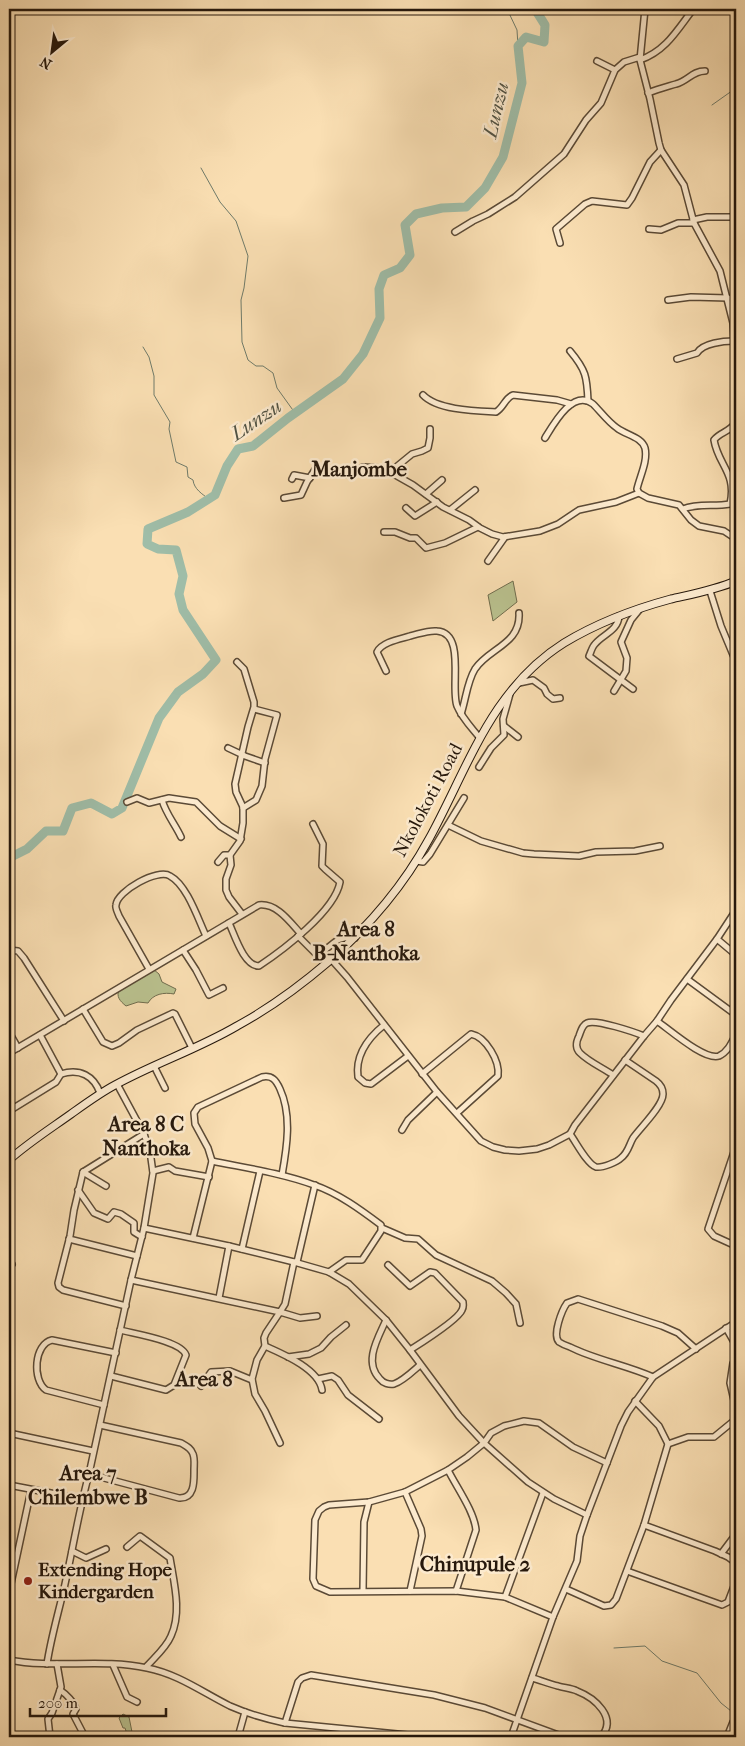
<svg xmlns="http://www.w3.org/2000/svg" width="745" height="1746" font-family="'IM FELL French Canon',serif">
  <rect width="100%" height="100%" fill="#fadfb3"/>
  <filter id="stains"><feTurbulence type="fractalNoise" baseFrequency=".004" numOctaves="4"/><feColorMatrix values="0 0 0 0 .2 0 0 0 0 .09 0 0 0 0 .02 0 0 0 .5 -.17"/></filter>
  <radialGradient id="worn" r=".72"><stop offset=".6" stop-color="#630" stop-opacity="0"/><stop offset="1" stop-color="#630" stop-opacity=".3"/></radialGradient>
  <g fill="#bac28f" stroke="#706d4e">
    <path d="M513 581 517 602 493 621 488 595Z"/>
    <path d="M153 969 159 974 162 982 176 989 174 994C164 992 153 994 148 1003L138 1002 126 1006C120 1001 116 997 119 989Z"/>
    <path d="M123 1714 129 1717 133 1737H128L125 1728H123L119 1718Z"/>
  </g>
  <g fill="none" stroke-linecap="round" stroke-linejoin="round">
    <g stroke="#6f7b6a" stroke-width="1">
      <path d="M491 9 508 11 517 30 518 46"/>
      <path d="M712 105 736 88"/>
      <path d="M201 168 220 202 236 221 248 256 244 288 241 300 242 342 248 360 256 366H263L273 373 277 388 295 413"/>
      <path d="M143 347 149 357 154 376V395L170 422 169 429 176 462 187 467 188 477 193 480C194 489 202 494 209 499"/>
      <path d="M614 1648 645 1646 662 1661 697 1673 721 1703 736 1715"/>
    </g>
    <path stroke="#9fbda8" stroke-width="9" d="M9 858 27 849 46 831H63L72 808 91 803 112 814 122 808 159 718 178 692 203 674 216 660 183 610 179 594 183 576 176 550 158 549 147 544 148 529 188 512 215 495 227 466 238 449 253 446 288 418 343 379 363 354 380 318 379 289 384 275 400 268 410 255 405 225 416 214 442 208 466 207 485 188 503 157 522 83 518 46 526 37 544 42 545 25 535 9"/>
    <defs>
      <g id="street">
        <path d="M645 9 640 60 650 99 659 143 661 150 684 185 694 223 720 271 733 323 734 344 736 345"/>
        <path d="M640 60C665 51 676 32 691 12"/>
        <path d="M597 61 615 70"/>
        <path d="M648 93C658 89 666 87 676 84 688 81 692 71 705 71"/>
        <path d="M693 220 707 217H736"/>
        <path d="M649 229 661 230 678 223H694"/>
        <path d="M455 232 473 221 488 214 515 197 564 154 586 120 601 103 615 70 624 62 640 57"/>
        <path d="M560 243 556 229 585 204 592 201 627 205 632 198 650 162 661 150"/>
        <path d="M668 300 691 297 728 298"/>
        <path d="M570 351C586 370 587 377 588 401"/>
        <path d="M677 359 697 353C703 343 724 341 734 341"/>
        <path d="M423 395C437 410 476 411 496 412 504 407 505 398 513 395L557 400 571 404"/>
        <path d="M545 438C553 425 573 388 593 404 601 412 608 422 617 428 626 435 642 437 645 448 648 461 640 476 637 489L639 493 648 498 679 505 691 520 699 526 724 531 736 539"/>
        <path d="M390 472 412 454 422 451 428 448 430 438V429"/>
        <path d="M292 479 294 475 310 478"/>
        <path d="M426 494 442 480"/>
        <path d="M284 498 301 495 307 482 316 468 344 475 353 473 363 467 379 468 390 472 413 485 443 507 469 520 480 528 492 534 503 537 540 531 558 524 579 510 616 502 639 493"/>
        <path d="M406 508 415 516 437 502"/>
        <path d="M683 509C698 503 714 507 730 504 737 473 718 465 714 440 720 432 730 432 735 423L734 344"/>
        <path d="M450 510 475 490"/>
        <path d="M384 532H395L410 538H416L426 548 445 543 478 527"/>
        <path d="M488 561 505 537"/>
        <path d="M710 591 721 626 736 662"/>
        <path d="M619 616C618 631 603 634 595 644 592 647 591 652 589 656L633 689"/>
        <path d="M237 662 244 669 254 702V707L248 727 235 784 236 792 243 807V823L240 841 230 855 231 865 226 879V890L229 897 242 914"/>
        <path d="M386 671 377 652C382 642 400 639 410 636 419 634 428 630 437 631 466 633 450 687 457 706 462 718 471 727 479 737"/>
        <path d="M519 683 533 680 544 688 547 694 553 699 560 698"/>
        <path d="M614 691 626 671 627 658 621 642 631 620 640 609"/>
        <path d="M461 714C466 699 467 682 475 669 489 648 521 644 519 613"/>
        <path d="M504 726 518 737"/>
        <path d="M228 748 245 756 265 763"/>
        <path d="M479 767 491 748 504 735 503 719 510 694"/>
        <path d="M162 800C166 814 175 824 181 837"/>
        <path d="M127 802 137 798 149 803 169 798 196 802 220 826 241 839"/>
        <path d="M243 808 256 800 262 786 265 759 277 715 254 709"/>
        <path d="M448 825 481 841 523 853 534 854 579 856 596 852 635 851 660 846"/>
        <path d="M416 861 423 862 430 854 464 798"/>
        <path d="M218 862 224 855H230"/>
        <path d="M229 923C235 936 244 966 259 966 283 950 335 911 340 882L325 869 322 866 323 844 313 824"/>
        <path d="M298 936 315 953C333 951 331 935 355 938"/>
        <path d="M717 939 736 955"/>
        <path d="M9 950 18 951 24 958 64 1021"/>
        <path d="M183 950 196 970 209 995 223 988"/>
        <path d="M331 959 347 977 437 1092 481 1141 493 1147 505 1150 519 1151 537 1149 549 1145 570 1134 575 1125 644 1036 657 1021 671 1000 717 939 736 910"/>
        <path d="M149 969 119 916C118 913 115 908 116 905 117 891 158 868 170 876 187 885 198 919 206 936"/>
        <path d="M687 979 736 1015"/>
        <path d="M83 1009 103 1042 112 1046 119 1043 137 1030 173 1013 175 1014 192 1048"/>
        <path d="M657 1021C670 1030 705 1061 719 1056 728 1052 732 1042 736 1034"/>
        <path d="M384 1025C368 1038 355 1055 358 1077L365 1083 371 1084 408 1056"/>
        <path d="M9 1032 18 1048"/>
        <path d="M9 1053 259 905C277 903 290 922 301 934"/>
        <path d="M154 1066 165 1088"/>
        <path d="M61 1074C80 1068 94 1076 100 1093"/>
        <path d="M422 1074 471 1034C486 1037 500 1061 498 1076L457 1113"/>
        <path d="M613 1075C603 1068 589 1062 580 1053 575 1048 576 1042 579 1036 581 1031 582 1025 587 1023 596 1019 634 1032 644 1036"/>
        <path d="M9 1111 56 1082 61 1074 40 1035"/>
        <path d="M402 1130 408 1120 437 1092"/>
        <path d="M570 1134C576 1142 587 1164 596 1167 603 1168 617 1162 621 1158 628 1153 629 1145 633 1138 640 1128 663 1106 663 1094 663 1089 660 1084 656 1081L625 1060"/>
        <path d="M736 1146 708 1229 714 1236 736 1246"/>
        <path d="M212 1161C246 1168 281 1173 314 1185 338 1193 361 1210 381 1225V1231L362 1260H346L329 1272"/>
        <path d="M153 1171 169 1167 175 1171 209 1177"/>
        <path d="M83 1172 106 1186"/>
        <path d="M78 1190 94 1213 108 1219 114 1212 121 1214 134 1223V1232L142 1237"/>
        <path d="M144 1228 229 1246 294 1262 329 1272 349 1284 386 1320 410 1350 459 1416 484 1443 528 1482 554 1499 587 1515"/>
        <path d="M382 1228 405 1238 418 1239 436 1255 492 1281 506 1293 516 1304 520 1323"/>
        <path d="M193 1238 212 1161 208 1148 195 1124 194 1113 198 1107 262 1077C272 1075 276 1080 280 1089 292 1115 287 1147 282 1175"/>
        <path d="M69 1239 137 1256"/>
        <path d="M242 1249 260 1171"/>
        <path d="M297 1262 315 1185"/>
        <path d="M9 1265 12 1264"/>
        <path d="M388 1265 410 1286 430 1272 435 1273 463 1302C463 1305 464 1306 462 1310 458 1320 421 1343 410 1350"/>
        <path d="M131 1280 280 1312 285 1304 294 1262"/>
        <path d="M219 1298 229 1246"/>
        <path d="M126 1306 63 1290 59 1287 58 1283 70 1236 74 1210 83 1172 144 1134"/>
        <path d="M386 1320C378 1338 363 1362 380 1379 383 1383 389 1385 394 1384 403 1381 413 1371 420 1365"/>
        <path d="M726 1328 734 1342 736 1341"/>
        <path d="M265 1346C283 1354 319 1369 322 1390"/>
        <path d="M288 1357 309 1354 321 1348 331 1337 346 1325"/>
        <path d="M736 1362 733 1363 730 1383 736 1409"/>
        <path d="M111 1376 166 1390 174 1385 186 1355C181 1341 135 1334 120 1330"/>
        <path d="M653 1377C626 1365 596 1360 570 1347 567 1346 562 1344 559 1342 552 1335 562 1310 567 1303L578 1299 662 1326 678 1333 696 1349"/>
        <path d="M318 1379 332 1376 338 1380 348 1395 379 1419"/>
        <path d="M201 1386 211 1372 230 1371 252 1380"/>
        <path d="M104 1405 46 1390C32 1380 34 1344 52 1340L116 1353"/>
        <path d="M9 1433 93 1451"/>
        <path d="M280 1443 265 1411 255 1394 252 1379 257 1360 265 1346 264 1338 266 1333 280 1312 300 1318 317 1316"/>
        <path d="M668 1444 688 1437H714L736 1419"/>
        <path d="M448 1470C457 1488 474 1511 476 1530L456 1591"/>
        <path d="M89 1474 179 1498C195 1499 194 1481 194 1470 194 1465 195 1459 193 1454 191 1448 186 1446 181 1443L100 1425"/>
        <path d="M9 1485 82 1499"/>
        <path d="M405 1492 421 1529 422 1536 410 1591"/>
        <path d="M644 1525 715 1551 728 1557 736 1563"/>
        <path d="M127 1547 140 1536 170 1558C174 1583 182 1612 171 1636 166 1648 154 1658 146 1667"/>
        <path d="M72 1551 86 1558 106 1549"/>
        <path d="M721 1554 736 1534"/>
        <path d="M627 1571 722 1605 728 1602 736 1581"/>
        <path d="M566 1589 604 1606 611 1605 616 1599 644 1525 668 1444 659 1426 635 1401"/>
        <path d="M363 1591 364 1522 369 1502"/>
        <path d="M9 1593 31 1490"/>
        <path d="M505 1597 543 1493"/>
        <path d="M553 1617 505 1597 456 1591 330 1592 316 1586 313 1579 315 1520 319 1511 324 1507 329 1505 369 1502 405 1492 448 1470 467 1457 484 1443 491 1433 504 1426 524 1421 539 1423 573 1447 607 1463"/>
        <path d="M9 1660C54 1669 101 1658 147 1668 178 1674 202 1692 230 1706 248 1714 266 1719 285 1723L428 1737"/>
        <path d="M47 1664C51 1637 59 1611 65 1584 73 1548 79 1510 89 1474L131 1280 144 1228 153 1173 150 1151 144 1134 117 1084"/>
        <path d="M113 1665 127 1697 137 1702"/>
        <path d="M532 1678C540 1680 549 1684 558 1686 564 1688 571 1688 577 1691 595 1698 618 1718 601 1737"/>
        <path d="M60 1690C66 1694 74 1702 76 1709L73 1714 85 1737"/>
        <path d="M285 1723 298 1682 302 1678 311 1675 434 1695 485 1708 564 1737"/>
        <path d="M50 1737 48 1719 52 1713 61 1687 57 1664"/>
        <path d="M238 1737 245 1712"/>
        <path d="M511 1737 553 1617 577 1561 580 1536 587 1515 621 1426 628 1412 653 1377 736 1322"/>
        <path d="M730 1737 729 1732 733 1722"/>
      </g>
      <path id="secondary" d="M9 1160C28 1143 50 1129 71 1114 85 1104 100 1093 115 1085 155 1063 198 1049 237 1026 270 1008 300 986 328 962 367 928 404 885 429 839 468 768 491 689 564 643 597 623 634 609 671 599 693 594 715 590 736 581"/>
    </defs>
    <use href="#street" stroke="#5b4a36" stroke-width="8"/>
    <use href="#secondary" stroke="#26180c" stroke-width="9"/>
    <use href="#street" stroke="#fceace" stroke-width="5"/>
    <use href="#secondary" stroke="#fceace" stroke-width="7"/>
  </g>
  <circle fill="#8f2418" stroke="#fceace" stroke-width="2" cx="28" cy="1581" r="5"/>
  <g text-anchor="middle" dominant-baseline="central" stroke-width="5" stroke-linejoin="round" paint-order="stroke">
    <g font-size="19" fill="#26180c" stroke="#fceace">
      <text transform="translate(428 800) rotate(-62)">Nkolokoti Road</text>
    </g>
    <g font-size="19" font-weight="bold" fill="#26180c" stroke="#fceace" text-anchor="start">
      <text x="38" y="1570">Extending Hope<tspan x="38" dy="22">Kindergarden</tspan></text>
    </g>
    <g font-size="20" font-style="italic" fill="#505243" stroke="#fceace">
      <text transform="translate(496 110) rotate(-77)">Lunzu</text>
      <text transform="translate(256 420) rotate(-34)">Lunzu</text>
    </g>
    <g font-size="21" font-weight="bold" fill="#26180c" stroke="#fceace">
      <text x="359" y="469">Manjombe</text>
      <text x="366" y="929">Area 8<tspan x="366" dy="24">B-Nanthoka</tspan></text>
      <text x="146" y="1124">Area 8 C<tspan x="146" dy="24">Nanthoka</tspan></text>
      <text x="204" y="1379">Area 8</text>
      <text x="88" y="1473">Area 7<tspan x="88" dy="24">Chilembwe B</tspan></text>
      <text x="475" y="1564">Chinupule 2</text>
    </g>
  </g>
  <rect width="745" height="1746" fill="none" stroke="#fadfb3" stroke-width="30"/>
  <rect x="10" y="10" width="725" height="1726" fill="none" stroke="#26180c" stroke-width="2.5"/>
  <rect x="15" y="15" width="715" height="1716" fill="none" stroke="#26180c"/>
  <g transform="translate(52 52) rotate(209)" stroke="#fceace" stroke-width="4" paint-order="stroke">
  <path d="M0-4L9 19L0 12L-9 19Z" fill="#26180c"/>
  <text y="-8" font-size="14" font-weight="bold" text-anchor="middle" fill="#26180c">N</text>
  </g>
  <path d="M30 1708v8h136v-8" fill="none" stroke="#26180c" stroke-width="2.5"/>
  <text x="38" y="1708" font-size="15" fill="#26180c" stroke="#fceace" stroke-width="4" paint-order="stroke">200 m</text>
  <rect width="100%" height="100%" filter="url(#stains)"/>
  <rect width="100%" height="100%" fill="url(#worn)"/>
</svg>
